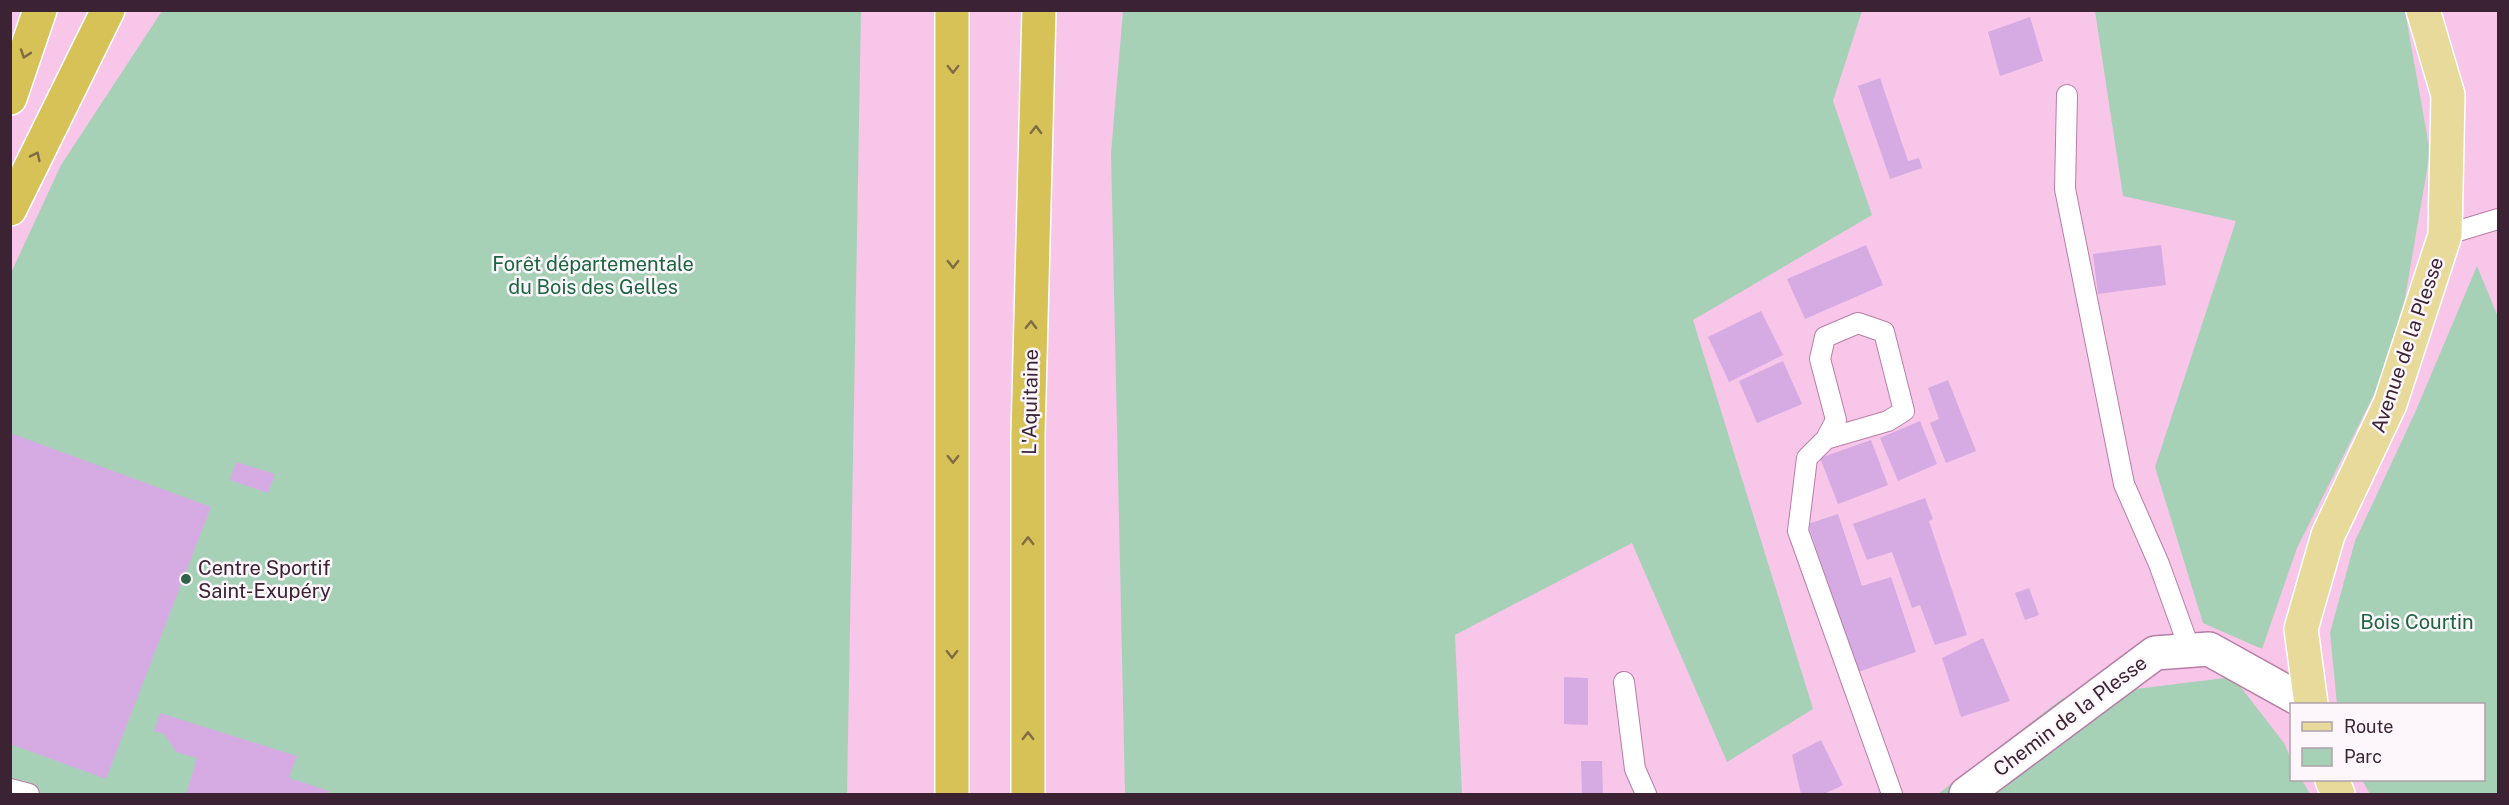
<svg xmlns="http://www.w3.org/2000/svg" width="2509" height="805" font-family="'Public Sans',sans-serif">
  <rect width="100%" height="100%" fill="#f8c6e8"/>
  <g fill="#a6d1b7">
    <path d="M162 11H861L847 794H11V273L61 165Z"/>
    <path d="M1123 11H1862L1833 101 1872 215 1693 320 1813 709 1727 762 1632 543 1455 635 1462 794H1125L1111 153Z"/>
    <path d="M2095 11H2405L2430 152 2396 351 2297 548 2262 649 2203 623 2155 467 2236 221 2123 196Z"/>
    <path d="M2477 266 2498 317V794H2370L2362 780H2484V704H2337L2330 633 2355 541 2414 415Z"/>
    <path d="M2233 677 2284 743 2291 759 2292 780H2302L2310 794H1938L2063 698Z"/>
  </g>
  <g fill="#d6abe3">
    <path d="M2030 17 2043 61 2000 76 1988 32Z"/>
    <path d="M1880 78 1908 161 1919 158 1922 168 1890 179 1858 86Z"/>
    <path d="M1866 245 1883 285 1805 319 1787 279Z"/>
    <path d="M2161 245 2166 285 2098 294 2093 254Z"/>
    <path d="M1761 311 1783 355 1729 382 1708 337Z"/>
    <path d="M1783 361 1802 404 1757 423 1739 381Z"/>
    <path d="M1948 380 1976 451 1946 463 1930 423 1939 419 1928 388Z"/>
    <path d="M1920 421 1937 464 1898 481 1880 438Z"/>
    <path d="M10 433 211 507 106 779 10 744Z"/>
    <path d="M1871 440 1888 485 1838 504 1820 458Z"/>
    <path d="M236 462 275 474 268 493 230 480Z"/>
    <path d="M1925 498 1933 519 1929 521 1967 635 1935 645 1920 605 1912 608 1892 552 1867 560 1853 524Z"/>
    <path d="M1838 514 1862 586 1891 577 1916 652 1858 672 1808 524Z"/>
    <path d="M2029 588 2039 615 2025 620 2015 593Z"/>
    <path d="M1983 638 2010 701 1961 717 1942 658Z"/>
    <path d="M1564 677 1588 678V725L1564 724Z"/>
    <path d="M160 713 297 756 289 778 329 791 328 794H186L197 758 176 752 164 734 154 731Z"/>
    <path d="M1821 740 1843 785 1824 794H1801L1792 755Z"/>
    <path d="M1581 761H1602L1603 794H1582Z"/>
  </g>
  <g fill="none" stroke-linecap="round" stroke-linejoin="round">
    <defs>
      <g id="lane">
        <path d="M2067 95 2065 189 2124 484 2159 564 2190 650"/>
        <path d="M2445 235 2498 219"/>
        <path d="M1826 439 1888 421 1904 411 1884 332 1858 323 1825 337 1820 359 1836 420 1826 439 1807 458 1798 531 1892 794"/>
        <path d="M1624 682 1635 769 1646 794"/>
        <path d="M10 789 29 794"/>
      </g>
      <path id="street" d="M1966 794 2155 653 2209 649 2308 704"/>
      <g id="primary">
        <path d="M2311 704 2301 629 2328 535 2390 404 2445 235 2448 95 2423 10"/>
        <path d="M2332 780 2338 794"/>
      </g>
      <g id="highway">
        <path d="M10 98 40 10"/>
        <path d="M10 209 108 10"/>
        <path d="M952 794V10"/>
        <path d="M1028 794V435L1039 10"/>
      </g>
    </defs>
    <use href="#lane" stroke="#b87ea7" stroke-width="22"/>
    <use href="#street" stroke="#b87ea7" stroke-width="36"/>
    <use href="#primary" stroke="#fff" stroke-width="36"/>
    <use href="#highway" stroke="#fff" stroke-width="36"/>
    <use href="#lane" stroke="#fff" stroke-width="20"/>
    <use href="#street" stroke="#fff" stroke-width="33"/>
    <use href="#primary" stroke="#e7da9b" stroke-width="33"/>
    <use href="#highway" stroke="#d7c258" stroke-width="33"/>
  </g>
  <defs><path id="oneway-chevron" d="M-2-3.5L2.5 0L-2 3.5" fill="none" stroke-width="1.6" stroke-linecap="round" stroke-linejoin="round" transform="scale(1.5)"/></defs>
  <g stroke="#816b44">
    <use href="#oneway-chevron" transform="translate(25 54) rotate(109)"/>
    <use href="#oneway-chevron" transform="translate(953 69) rotate(90)"/>
    <use href="#oneway-chevron" transform="translate(1036 130) rotate(-89)"/>
    <use href="#oneway-chevron" transform="translate(36 156) rotate(-64)"/>
    <use href="#oneway-chevron" transform="translate(953 264) rotate(90)"/>
    <use href="#oneway-chevron" transform="translate(1031 325) rotate(-89)"/>
    <use href="#oneway-chevron" transform="translate(953 459) rotate(90)"/>
    <use href="#oneway-chevron" transform="translate(1028 541) rotate(-90)"/>
    <use href="#oneway-chevron" transform="translate(952 654) rotate(90)"/>
    <use href="#oneway-chevron" transform="translate(1028 736) rotate(-90)"/>
  </g>
  <circle fill="#306347" stroke="#fdf6fb" stroke-width="2" cx="186" cy="579" r="6"/>
  <g text-anchor="middle" dominant-baseline="central" stroke-width="5" stroke-linejoin="round" paint-order="stroke">
    <g font-size="20" fill="#196641" stroke="#fdf6fb">
      <text x="593" y="264">Forêt départementale<tspan x="593" dy="23">du Bois des Gelles</tspan></text>
      <text x="2417" y="622">Bois Courtin</text>
    </g>
    <g font-size="20" fill="#3b2334" stroke="#fdf6fb">
      <text transform="translate(2407 345) rotate(-71)">Avenue de la Plesse</text>
      <text transform="translate(1030 402) rotate(-89)">L'Aquitaine</text>
      <text transform="translate(2070 716) rotate(-37)">Chemin de la Plesse</text>
    </g>
    <g font-size="20" fill="#3b2334" stroke="#fdf6fb" text-anchor="start">
      <text x="198" y="568">Centre Sportif<tspan x="198" dy="23">Saint-Exupéry</tspan></text>
    </g>
  </g>
  <rect width="2509" height="805" fill="none" stroke="#3b2334" stroke-width="24"/>
  <rect x="2290" y="703" width="195" height="78" fill="#fdf6fb" stroke="#afa2ab" stroke-width="1.5"/>
  <rect x="2302" y="722" width="30" height="9" fill="#e7da9b" stroke="#afa2ab" stroke-width="1.5"/>
  <text x="2344" y="733" font-size="18" fill="#3b2334">Route</text>
  <rect x="2302" y="748" width="30" height="18" fill="#a6d1b7" stroke="#afa2ab" stroke-width="1.5"/>
  <text x="2344" y="763" font-size="18" fill="#3b2334">Parc</text>
</svg>
